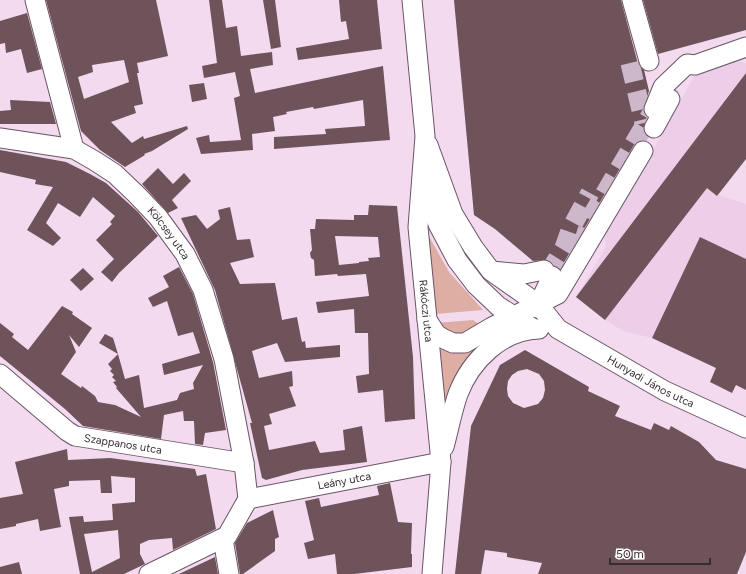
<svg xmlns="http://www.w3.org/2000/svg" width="746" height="574" font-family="Figtree,sans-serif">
  <rect width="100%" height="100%" fill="#f3daef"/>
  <path fill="#edcee8" d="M737 59 746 64V159L718 195 746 204V390L736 385 732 393 710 382 716 368 653 338 625 332 605 320 576 297 606 247 603 226 649 157 697 71Z"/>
  <g fill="#deada3">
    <path d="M426 231 449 272 483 310 435 314Z"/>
    <path d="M473 320 482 326 456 338 437 323Z"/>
    <path d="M491 333 445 417 436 342Z"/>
  </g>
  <g fill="#6f535a" fill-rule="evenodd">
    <path d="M46 0H156L168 56 137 63 139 73H137L143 104 134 106 136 113 111 122 132 143 143 136 144 139 187 126 188 129 152 151 144 154 145 155 125 167 100 150 81 131ZM124 60 129 82 84 99 78 77 93 72 92 65Z"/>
    <path d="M209 0H222L226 28 237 26 241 56 272 52 273 65 250 69 255 93 383 66 390 140 274 149V137L326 134 325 129 365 126 363 100 314 109 313 107 286 112 287 114 273 117 275 131 252 134 253 150 201 154 196 138 209 135 210 142 241 140 234 98 240 96 235 72 204 78 202 66 217 63Z"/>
    <path d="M263 0H275L281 47 271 49Z"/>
    <path d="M339 0H377L382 49 298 60 296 48 349 39 346 21 341 22Z"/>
    <path d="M454 0H621L638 64 644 70 649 91 643 110 647 117 643 129 648 137 646 141H638L634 145 560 269 547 260 533 261 495 229 474 215Z"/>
    <path d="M643 0H746V30L658 54Z"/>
    <path d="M27 13 42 69 27 73 21 49 6 53 5 43 0 44V21Z"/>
    <path d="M746 73V159L717 196 707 188 605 320 576 297Z"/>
    <path d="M204 83 207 99 192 102 189 85Z"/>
    <path d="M10 100 50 102 56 124H0V111L11 110Z"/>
    <path d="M0 150 66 162 90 174 106 183 138 212 158 236 119 273 112 282 101 272 114 259 96 240 112 224 110 222 115 216 93 197 80 217 58 203 46 223 61 238 53 246 27 230 53 187 35 184 36 180 0 172Z"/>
    <path d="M158 168 173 184 184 173 191 181 172 200 178 208 168 213 142 184Z"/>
    <path d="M369 205 397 206 413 357 415 419 385 422 383 390 358 393 356 376 369 374 368 333H355L354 309 318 313 316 302 369 296 366 274 338 276 337 274 315 276 314 260 311 258 310 253 312 250 310 229H315L316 219 354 220V215H368ZM335 236 378 237 380 257 368 258 369 261 359 262V263L339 265Z"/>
    <path d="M230 207 237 240 250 239 254 257 230 263 240 284 275 283 282 320 297 317 301 338 302 342 305 341 306 348 340 345V357L285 362 277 343 252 351 259 378 292 371 293 386 289 387 296 406 269 414 272 424 264 426 269 450 315 441 320 453 345 450 343 430 362 426 367 462 302 470 266 480 262 478 250 423H252L215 290 181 218 196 215 207 229 220 219 218 210Z"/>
    <path d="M700 237 746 259V390L736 385 732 393 710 382 716 368 652 338Z"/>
    <path d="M179 267 193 294 213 362 226 430 205 433 203 445 195 444 194 421H184L183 411 164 415 161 439 83 426 65 409 0 356V323L14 334 12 337 28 350 62 306 73 312 72 314 92 328 79 347 69 335 76 352 61 374 81 388 82 386 95 396 98 402 115 405 141 417 116 388 117 387 113 382 116 381 112 377 114 375 110 371 112 369 108 364 118 354 125 379 139 375 144 408 177 400 180 393 194 389 193 383 203 365 164 375 162 364 200 353 193 332 178 336 167 301 153 307 148 298 169 287 163 276Z"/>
    <path d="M83 268 94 279 81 291 70 280Z"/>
    <path d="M105 334 113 338 118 354 99 343Z"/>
    <path d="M525 350 589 387 588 391 620 406 615 416 651 430 654 423 669 430 671 426 699 442 716 460 746 469V552L737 574H538L542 563 507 557V553L485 550 481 574H455L471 426 500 365ZM527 369 539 374 544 381 545 390 543 398 538 404 524 408 513 403 508 396 507 389 508 381 512 375 518 371Z"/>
    <path d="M67 449 68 460 110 458 195 469 197 476 206 474 216 529 173 550 172 538 149 540 140 544V554L145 564 124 574H80L69 517 83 516 84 522 113 520 112 504 135 502V478L111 476 112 493H101L100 480 69 481V486L54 489 61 527 40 531 38 519 16 524V526L0 529V498L23 494 15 462ZM118 530 120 558 92 572 84 534Z"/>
    <path d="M390 483 398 522 412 523 411 554H412V567L354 574H337L335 554 308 559 304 543 314 540 305 501 319 498 321 507 379 495 377 486Z"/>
    <path d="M273 510 279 537 275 539V551L243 574H240L235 543 247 523Z"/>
    <path d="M215 557 218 574H179Z"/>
    <path d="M19 562 22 574H0V567Z"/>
  </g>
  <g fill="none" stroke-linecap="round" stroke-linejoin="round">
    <g stroke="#cdb7ca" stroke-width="19" stroke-dasharray="19 10" stroke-linecap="butt">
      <path d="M630 63 644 123"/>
      <path d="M582 247 591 217 654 109"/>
      <path d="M552 276 554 264 564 248 571 228 590 193"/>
    </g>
    <defs>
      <g id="minor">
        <path d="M35 0 74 149"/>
        <path id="s1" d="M412 0 425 136 418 227 441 462 432 574"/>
        <path d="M632 0 649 61"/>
        <path d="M654 109 663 87 687 64 695 65 746 47"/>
        <path d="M654 128 670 99"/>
        <path id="s2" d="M0 138 74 149 95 161 115 174 137 195 158 217 185 254 203 290 224 359 244 463 248 499"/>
        <path id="s3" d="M428 145 453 214 473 247 491 271 538 304 558 329 665 391 746 428"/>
        <path d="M425 185 438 224 457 260 476 285 498 306 534 329"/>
        <path d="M492 271 524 274 544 270"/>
        <path d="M537 308 552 276"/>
        <path d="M427 320 436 334 442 338 453 343H465L492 327 558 294 643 151"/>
        <path id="s4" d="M0 374 67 431 75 436 244 463"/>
        <path d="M444 447C449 429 452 411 458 394 471 360 502 330 539 329"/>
        <path id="s5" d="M248 499 441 462"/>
        <path d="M223 539 229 574"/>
        <path d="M149 574 227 536 248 499"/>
      </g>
    </defs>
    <use href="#minor" stroke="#695465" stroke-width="21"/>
    <use href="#minor" stroke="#fff" stroke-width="19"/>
  </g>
  <g text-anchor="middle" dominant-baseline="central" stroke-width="4" stroke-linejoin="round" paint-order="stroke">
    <g font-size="11" fill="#372d36" stroke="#fff">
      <text stroke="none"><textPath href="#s2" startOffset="203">Kölcsey utca</textPath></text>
      <text stroke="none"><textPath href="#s1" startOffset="312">Rákóczi utca</textPath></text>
      <text stroke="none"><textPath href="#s3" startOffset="338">Hunyadi János utca</textPath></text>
      <text stroke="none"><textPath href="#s4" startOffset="146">Szappanos utca</textPath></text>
      <text stroke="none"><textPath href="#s5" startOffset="98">Leány utca</textPath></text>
    </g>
  </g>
  <path d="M610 558v6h100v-6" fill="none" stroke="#372d36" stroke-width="2"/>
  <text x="616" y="558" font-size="12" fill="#372d36" stroke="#ffffff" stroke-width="3" paint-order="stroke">50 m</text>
</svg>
